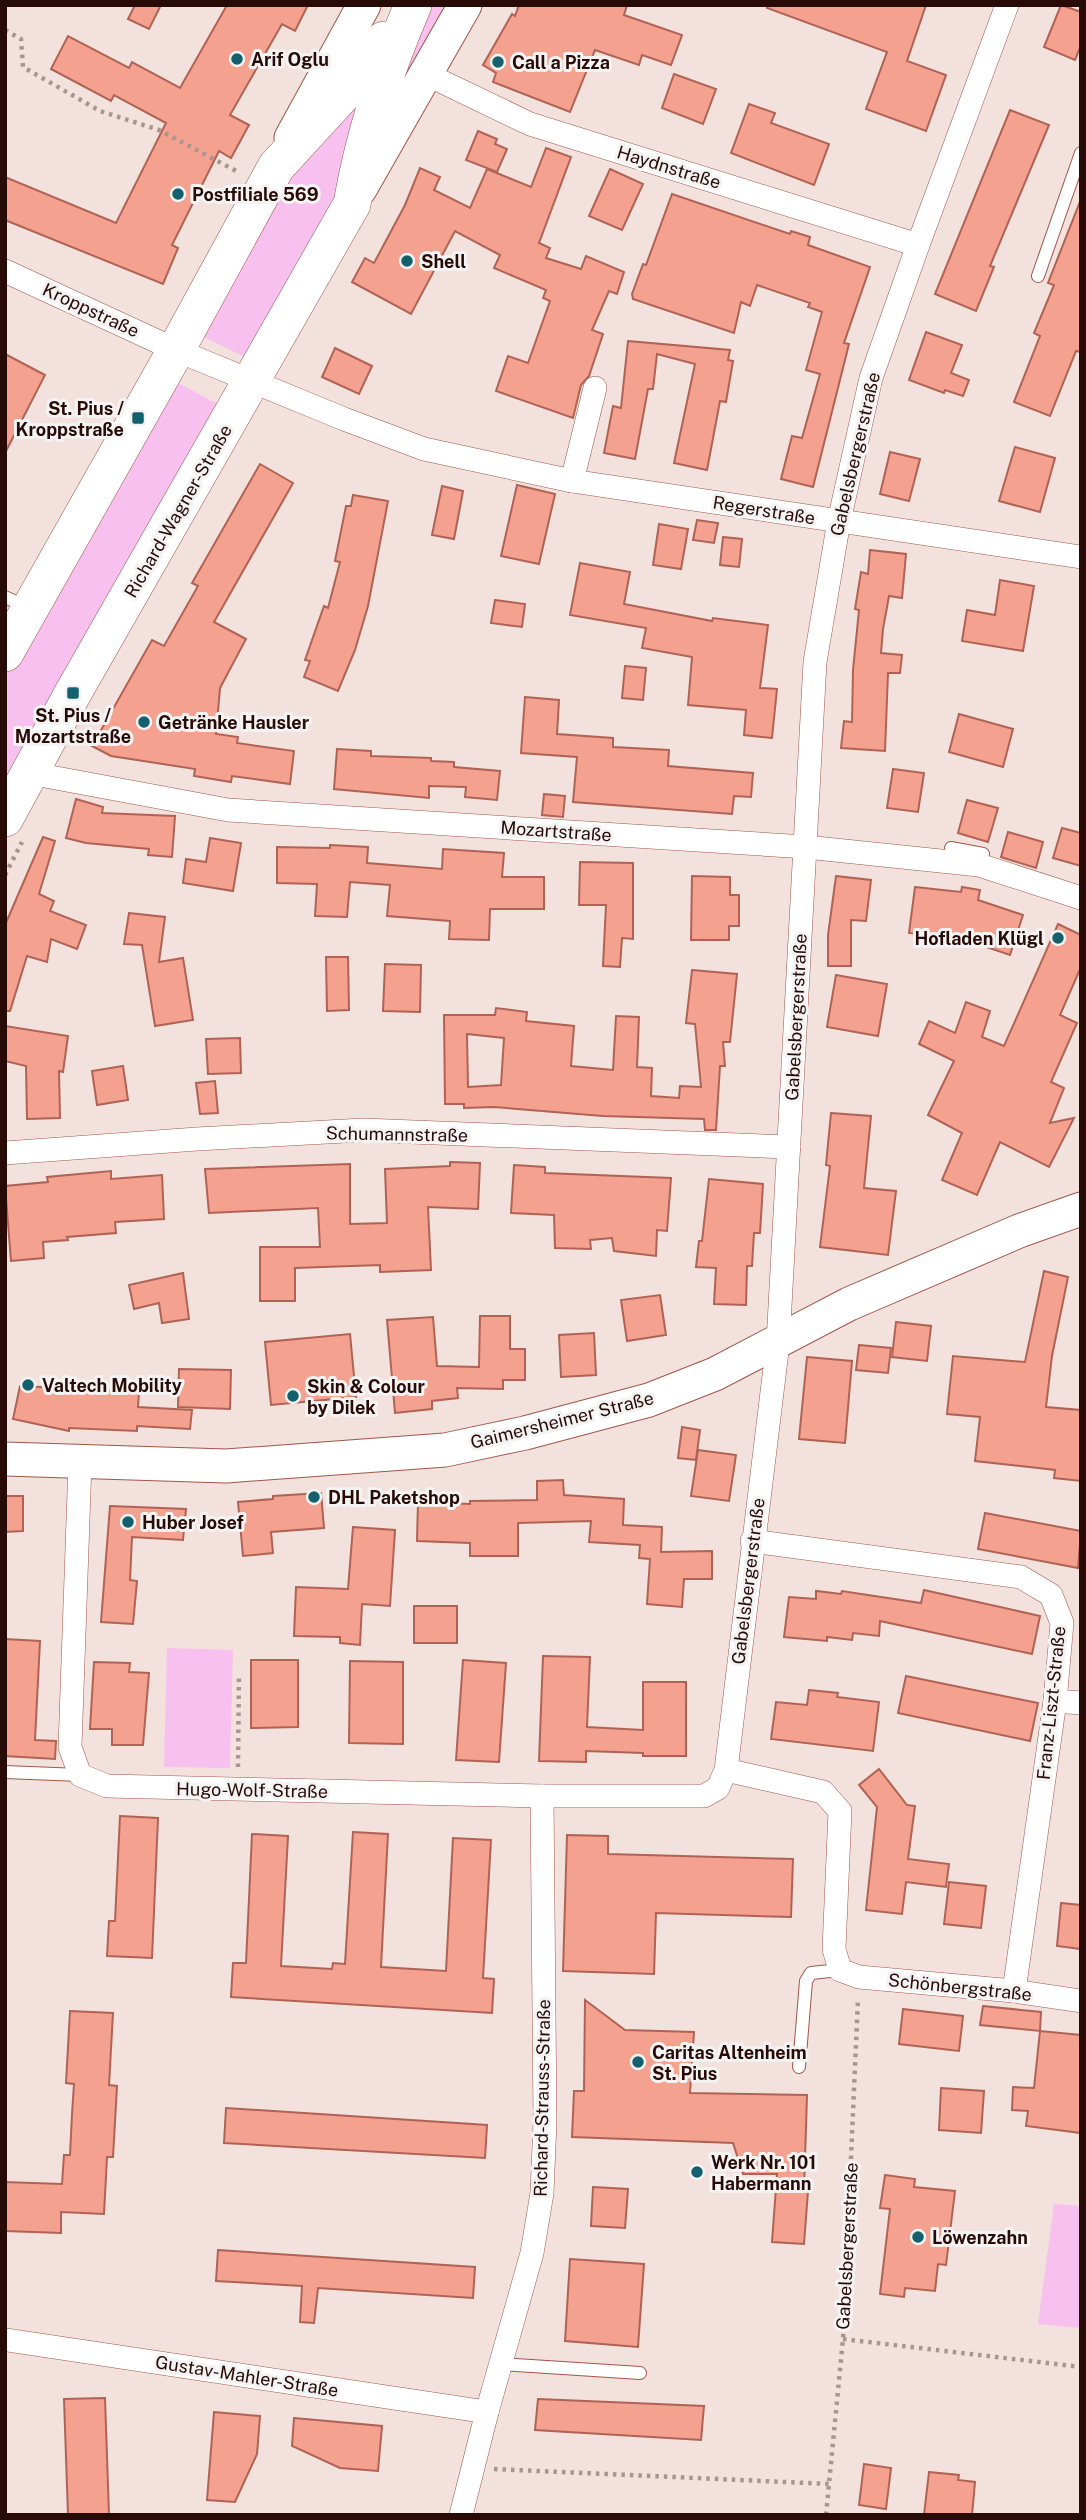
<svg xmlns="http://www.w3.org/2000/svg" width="1086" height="2520" font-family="'Public Sans',sans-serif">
  <rect width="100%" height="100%" fill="#f3e1dd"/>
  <g fill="#f8c0ee">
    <path d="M432 5H447L384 117 418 29Z"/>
    <path d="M366 83 335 199 247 358 195 333 278 188Z"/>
    <path d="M171 379 229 410 5 794V675Z"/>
    <path d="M167 1648 233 1650 230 1768 164 1767Z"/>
    <path d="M1054 2204 1081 2206V2328L1038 2324Z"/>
  </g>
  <g fill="#f4a190" stroke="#b06354" stroke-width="2" fill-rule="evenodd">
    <path d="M135 5H161L149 29 128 19Z"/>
    <path d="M227 5H308L295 31 282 24 230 115 249 125 231 158 219 151 172 245 178 248 163 284 5 220V177L116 223 166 123 114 95 111 101 51 69 68 36 129 68 132 62 180 88Z"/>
    <path d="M519 5H627L624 15 682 35 671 65 642 55 639 65 595 50 570 112 493 82 496 73 483 65 512 14 515 16Z"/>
    <path d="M768 5H926L907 61 946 75 926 131 866 109 887 52 767 8Z"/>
    <path d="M1061 5 1081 12V45L1075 60 1044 47Z"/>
    <path d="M674 74 716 89 703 124 662 108Z"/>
    <path d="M749 104 775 113 771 123 829 144 814 185 731 153Z"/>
    <path d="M1010 110 1049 125 990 266 994 267 976 311 935 294Z"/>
    <path d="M478 131 497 139 495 144 507 149 497 172 466 160Z"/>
    <path d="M546 148 571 157 539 243 550 248 546 258 581 269 586 256 624 272 617 294 609 291 592 330 603 334 589 376 581 385 573 418 496 391 508 356 528 363 550 301 543 298 546 290 494 268 500 255 455 231 411 314 352 282 365 258 374 263 405 205 420 168 440 177 434 190 470 208 487 169 531 187Z"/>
    <path d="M610 169 643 184 622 230 589 216Z"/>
    <path d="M672 194 790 234 791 231 810 237 808 245 870 267 844 343 849 344 813 487 781 479 792 436 802 438 820 374 806 370 822 312 808 307 810 303 757 285 750 306 741 302 734 333 633 299 632 294 643 264 646 265Z"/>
    <path d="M1081 199V352L1076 351 1050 416 1014 402 1040 336 1034 333 1054 285 1048 283Z"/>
    <path d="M926 332 962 345 951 373 969 380 963 396 945 390 944 393 909 380Z"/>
    <path d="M628 341 730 350 728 360 733 361 726 402 720 401 707 470 674 463 695 364 657 354 653 389H648L635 459 604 453 613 406 621 408Z"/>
    <path d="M335 348 372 366 359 394 322 377Z"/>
    <path d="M5 354 45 375 5 453Z"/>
    <path d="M1015 447 1055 458 1040 512 999 501Z"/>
    <path d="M890 452 920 459 909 501 880 494Z"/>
    <path d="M260 464 293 483 214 622 246 639 220 688 216 734 238 737 237 743 294 751 290 784 232 776 231 782 194 776 195 769 111 756 92 746 152 640 164 646 198 586 192 583Z"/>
    <path d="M517 485 555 494 539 564 501 556Z"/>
    <path d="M442 486 463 491 454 539 432 535Z"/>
    <path d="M353 495 388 501 368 606 355 650 338 691 304 677 310 661 305 660 324 606 328 608 340 562 335 561 346 506H351Z"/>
    <path d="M697 520 718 523 714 543 693 540Z"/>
    <path d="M659 524 688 529 681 569 653 565Z"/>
    <path d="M723 537 742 539 739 567 720 565Z"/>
    <path d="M870 550 906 554 902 598 889 596 883 629 881 653 902 655 900 673H888L885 751 841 748 844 721 852 722 853 670 859 610 855 609 861 572 868 574Z"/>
    <path d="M580 563 630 572 624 604 712 621 713 618 768 625 760 688 777 689 772 738 744 735 746 710 688 705 692 657 642 648 646 628 570 615Z"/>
    <path d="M1000 580 1034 586 1023 651 962 641 967 610 995 615Z"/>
    <path d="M495 600 525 604 522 627 491 623Z"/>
    <path d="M625 666 646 668 643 700 622 698Z"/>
    <path d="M525 697 559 700 557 734 613 738V747L669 750 668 766 753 773 751 797 734 796 732 814 573 802 577 757 521 753Z"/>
    <path d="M959 714 1013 729 1003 767 949 752Z"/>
    <path d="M337 749 371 751V756L431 758V761L454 762V767L500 771 497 800 465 797 466 787 429 786V798L334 789Z"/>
    <path d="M893 769 924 773 918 812 887 808Z"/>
    <path d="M544 794 565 796 563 817 542 815Z"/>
    <path d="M76 799 103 807 102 813 175 816 172 857 148 855 149 849 86 843 66 838Z"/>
    <path d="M967 800 998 808 988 842 958 833Z"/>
    <path d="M1062 828 1081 833V866L1053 858Z"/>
    <path d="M1008 832 1043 842 1036 868 1001 857Z"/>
    <path d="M43 837 55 841 39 894 54 901 50 911 86 925 77 949 51 939 47 962 27 956 10 1011H5V925Z"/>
    <path d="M210 838 241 843 233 891 183 883 186 859 206 862Z"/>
    <path d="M330 845 368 847 367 863 442 869 443 849 504 853 502 877H544V909H490L489 940 449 939 450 921 387 916 390 885 350 882 347 917 315 916 317 884 277 883V847L330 848Z"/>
    <path d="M580 862 633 863V939L622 938 620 967 603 966 606 905H579Z"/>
    <path d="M692 876 730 877V895H739V926H729V940H691Z"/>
    <path d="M836 876 871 880 866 921 851 920V966H828V935Z"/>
    <path d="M915 887 961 892 962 887 980 890 978 900 1023 915 1010 955 969 941 909 933Z"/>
    <path d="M129 913 165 917 159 962 183 958 193 1020 155 1026 142 945 124 944Z"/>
    <path d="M1058 924 1081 935V967L1060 1015 1077 1023 1051 1082 1064 1088 1050 1123 1074 1118 1049 1167 1000 1142 977 1195 942 1180 962 1133 928 1115 954 1061 919 1044 929 1021 955 1033 966 1002 990 1011 982 1037 1004 1046Z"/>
    <path d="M326 957H348L349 1010 327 1011Z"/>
    <path d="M385 964 421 965 420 1012 383 1011Z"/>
    <path d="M692 970 737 974 730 1042H723L725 1066H720L716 1130H705L704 1119 603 1116 494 1107 464 1108V1104H445L444 1015H495L496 1008 527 1012 526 1021 574 1026 571 1066 613 1070 616 1016 639 1017 637 1067 652 1068 651 1096 679 1098 680 1086 701 1087 695 1024 686 1023ZM467 1034 504 1038 501 1085 468 1087Z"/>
    <path d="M836 975 887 984 878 1036 827 1027Z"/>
    <path d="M5 1026 68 1036 63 1072 59 1071 60 1118 27 1119 26 1066 5 1061Z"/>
    <path d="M240 1038 241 1073 208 1074 206 1039Z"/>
    <path d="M123 1066 128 1100 97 1105 92 1071Z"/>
    <path d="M215 1081 218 1113 200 1114 196 1083Z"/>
    <path d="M831 1113 871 1116 864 1188 896 1191 888 1255 820 1247 830 1166 826 1165Z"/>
    <path d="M450 1162 480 1163 478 1209 428 1207 431 1270 380 1272V1265L295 1268V1301H260V1247H320L318 1208 209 1213 205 1169 350 1164V1224L387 1223 385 1169 450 1166Z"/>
    <path d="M514 1165 545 1167V1173L671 1178 667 1231 657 1230 656 1256 614 1251 612 1238 590 1240 591 1249 555 1248 554 1215 511 1213Z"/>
    <path d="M111 1171V1179L162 1175 164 1219 115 1222 116 1233 67 1237 68 1240 43 1242 44 1258 11 1261 5 1186 48 1182 47 1177Z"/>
    <path d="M709 1179 763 1184 760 1233H754L752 1266H747L746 1305 714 1304 716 1268 696 1267 699 1241H702Z"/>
    <path d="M1044 1271 1068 1277 1052 1356 1046 1407 1081 1410V1481L1054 1478 1055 1470 975 1461 980 1417 947 1414 953 1356 1025 1362Z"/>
    <path d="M183 1273 189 1319 162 1323 159 1303 134 1309 129 1285Z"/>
    <path d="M660 1295 666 1335 627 1341 621 1300Z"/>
    <path d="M480 1316H510V1349H525V1380H503V1389L457 1388 458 1398 432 1401V1409L395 1413 387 1320 433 1317 437 1366 479 1367Z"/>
    <path d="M896 1322 931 1326 927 1361 892 1357Z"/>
    <path d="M594 1333 596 1375 561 1377 559 1335Z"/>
    <path d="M350 1334 356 1397 271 1405 265 1342Z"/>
    <path d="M859 1345 891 1348 888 1373 856 1370Z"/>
    <path d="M807 1357 852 1361 845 1443 799 1439Z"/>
    <path d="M179 1369 231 1370 230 1409 178 1407Z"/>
    <path d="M20 1386 139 1392 138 1407 192 1410 190 1429 137 1426V1431L69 1428V1431L13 1419Z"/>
    <path d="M682 1427 700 1430 696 1460 678 1458Z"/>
    <path d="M698 1450 736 1455 729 1501 691 1496Z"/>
    <path d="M563 1480 564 1495 624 1499 623 1525 662 1527 661 1552 712 1551V1579H684L682 1607 647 1604 650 1559 639 1558 640 1545 589 1542 591 1521 518 1523V1556H470V1543L417 1541 418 1502 470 1504V1501L537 1500V1481Z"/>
    <path d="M321 1493 324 1528 271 1532 273 1553 243 1556 238 1502 273 1499V1496Z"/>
    <path d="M5 1496H23V1531L5 1532Z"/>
    <path d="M110 1506 186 1509 183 1540 132 1537 130 1580 137 1581 133 1624 101 1622Z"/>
    <path d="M985 1513 1081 1531 1078 1568 978 1549Z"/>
    <path d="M353 1527 395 1530 390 1606 362 1604 360 1645 340 1643V1637L294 1636 296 1587 348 1589Z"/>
    <path d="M924 1590 1040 1616 1032 1654 880 1621 879 1636 853 1633 852 1640 827 1637V1641L784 1637 789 1597 816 1599V1591L841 1594 842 1591 921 1603Z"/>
    <rect x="414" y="1606" width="43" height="37"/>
    <path d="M5 1639 40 1641 35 1740 56 1741 55 1759 5 1756Z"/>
    <path d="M543 1656 590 1657 587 1727 643 1730V1682H686V1756H643V1753L586 1751V1762L539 1761Z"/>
    <path d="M251 1660H298V1727L251 1728Z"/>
    <path d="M463 1660 506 1663 499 1762 456 1760Z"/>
    <path d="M350 1661 403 1662V1744L349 1743Z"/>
    <path d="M94 1662 130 1663 129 1672 149 1673 143 1745H112V1729H90Z"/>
    <path d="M906 1676 1038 1703 1030 1741 898 1713Z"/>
    <path d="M809 1690 838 1693 837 1697 879 1702 873 1751 771 1739 776 1702 807 1705Z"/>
    <path d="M879 1769 907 1805 915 1806 908 1859 949 1864 946 1887 906 1882 902 1914 866 1910 877 1807 859 1785Z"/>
    <path d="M120 1816 158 1818 152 1958 107 1956 109 1921H115Z"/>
    <path d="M353 1832 388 1834 381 1967 446 1971 453 1838 491 1840 483 1978 494 1979 492 2013 231 1997 233 1963H246L252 1834 288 1836 281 1966 332 1969 333 1963 345 1964Z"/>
    <path d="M567 1835 608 1836V1854L793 1859 791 1917 656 1913 654 1974 563 1971Z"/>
    <path d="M949 1882 986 1886 981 1928 944 1924Z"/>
    <path d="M1061 1903 1081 1905V1949L1057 1946Z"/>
    <path d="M585 2000 625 2030 694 2032 690 2093 807 2095 804 2190 808 2191 804 2244 772 2242 777 2174H743L733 2143 572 2137 574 2091H584Z"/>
    <path d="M983 2006 1041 2012 1040 2031 980 2025Z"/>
    <path d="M903 2009 963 2016 959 2051 899 2044Z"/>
    <path d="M70 2011 113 2013 109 2085 117 2086 113 2157H107L104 2214 61 2212V2233L5 2231V2182L62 2184 64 2155H70L72 2114 74 2084 66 2083Z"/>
    <path d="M1040 2031 1081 2035V2133L1026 2126 1028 2111 1012 2110 1013 2087 1034 2088Z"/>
    <path d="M941 2088 984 2091 981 2133 939 2130Z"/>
    <path d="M226 2108 487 2125 485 2158 224 2143Z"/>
    <path d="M885 2175 915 2179 914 2187 955 2191 946 2265 938 2264 935 2291 905 2288 904 2297 880 2294 890 2209 880 2208Z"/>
    <path d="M593 2187 628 2189 625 2228 591 2226Z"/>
    <path d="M218 2250 475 2267 473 2298 318 2288 314 2323 300 2322 302 2286 216 2281Z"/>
    <path d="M570 2259 644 2264 638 2347 565 2341Z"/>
    <path d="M105 2398 109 2515H68L64 2399Z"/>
    <path d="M538 2399 704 2406 701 2440 535 2430Z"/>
    <path d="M214 2412 260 2416 257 2454 235 2502 207 2500Z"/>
    <path d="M294 2418 382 2426 378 2471 340 2468 292 2446Z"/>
    <path d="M864 2464 891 2468 886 2509 859 2505Z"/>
    <path d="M929 2472 959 2475 958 2480 975 2482 972 2515H924Z"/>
  </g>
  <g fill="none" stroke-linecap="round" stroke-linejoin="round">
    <defs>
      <g id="lane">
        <path d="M1038 276 1081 153"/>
        <path d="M5 597 27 607"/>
        <path d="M951 848 983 854 979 865"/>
        <path d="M5 1772 80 1775"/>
        <path d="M799 2067 806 1981 811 1973 840 1970"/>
        <path d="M500 2364 640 2373"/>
      </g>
      <g id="street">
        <path d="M426 74 530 124 918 245"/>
        <path d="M5 271 176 350 344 419 424 449 572 481 1081 557"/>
        <path d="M572 481 595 388"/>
        <path d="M29 773 228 810 806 847 979 865 1081 898"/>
        <path d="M5 1153 197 1139 363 1130 789 1147"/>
        <path d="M80 1463 70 1747 80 1775 107 1786 542 1796H704L718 1788 726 1770 778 1343 815 662 839 521 871 378 918 245 1007 5"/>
        <path d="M752 1541 1021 1577 1051 1595 1062 1623 1055 1701 1014 1991"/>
        <path d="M1055 1701 1081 1703"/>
        <path d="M726 1770 823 1792 840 1811 834 1949 840 1970 859 1977 1014 1991 1081 2001"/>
        <path d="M7 2340 487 2412"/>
        <path d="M461 2515 487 2412 532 2253 542 2193 545 2122 542 1796"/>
      </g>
      <g id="secondary">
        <path d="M291 138 364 5"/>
        <path d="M360 189 465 5"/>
        <path d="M5 1459 226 1466 445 1450 525 1433 649 1400 715 1374 849 1304 1019 1231 1081 1209"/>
      </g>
      <g id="primary">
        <path d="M5 653 176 350 276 167 365 70 384 40"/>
        <path d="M5 818 73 693 352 204C364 135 385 70 413 5"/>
      </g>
    </defs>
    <use href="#lane" stroke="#a25648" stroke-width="14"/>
    <use href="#street" stroke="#a25648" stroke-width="24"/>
    <use href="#secondary" stroke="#a25648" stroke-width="35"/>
    <use href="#primary" stroke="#a25648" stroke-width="38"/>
    <g stroke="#aa9490" stroke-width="4.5" stroke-dasharray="3.5 5" stroke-linecap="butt">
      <path d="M5 30 21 39 23 67 100 111 159 130 240 173"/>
      <path d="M5 875 22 842"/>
      <path d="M238 1767 239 1674"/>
      <path d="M843 2339 1081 2367"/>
      <path d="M494 2469 830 2484"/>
      <path d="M826 2515 843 2339 858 1999"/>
    </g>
    <use href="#lane" stroke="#fff" stroke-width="12"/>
    <use href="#street" stroke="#fff" stroke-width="23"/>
    <use href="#secondary" stroke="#fff" stroke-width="33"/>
    <use href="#primary" stroke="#fff" stroke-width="37"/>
  </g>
  <g fill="#15606d" stroke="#f3f3f3" stroke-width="2.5">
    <circle cx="237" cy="59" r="7"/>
    <circle cx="498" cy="62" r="7"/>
    <circle cx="178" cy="194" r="7"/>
    <circle cx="407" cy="261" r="7"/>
    <rect x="131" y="411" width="14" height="14" rx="3.5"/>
    <rect x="66" y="686" width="14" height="14" rx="3.5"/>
    <circle cx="144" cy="722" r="7"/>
    <circle cx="1058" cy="938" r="7"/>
    <circle cx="28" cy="1385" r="7"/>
    <circle cx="293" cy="1396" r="7"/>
    <circle cx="314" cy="1497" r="7"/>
    <circle cx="128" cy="1522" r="7"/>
    <circle cx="638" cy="2062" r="7"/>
    <circle cx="697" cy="2172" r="7"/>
    <circle cx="918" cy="2237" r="7"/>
  </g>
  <g text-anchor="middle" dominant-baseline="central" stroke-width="6" stroke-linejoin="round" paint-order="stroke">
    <g font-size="18" font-weight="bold" fill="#280b06" stroke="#f3f3f3" text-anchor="start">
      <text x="251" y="59">Arif Oglu</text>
      <text x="512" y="62">Call a Pizza</text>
      <text x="192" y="194">Postfiliale 569</text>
      <text x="421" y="261">Shell</text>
      <text x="124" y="408" text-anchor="end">St. Pius /<tspan x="124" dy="21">Kroppstraße</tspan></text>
      <text x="73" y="715" text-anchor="middle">St. Pius /<tspan x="73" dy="21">Mozartstraße</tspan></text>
      <text x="158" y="722">Getränke Hausler</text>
      <text x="1044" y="938" text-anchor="end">Hofladen Klügl</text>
      <text x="42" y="1385">Valtech Mobility</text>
      <text x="307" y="1386">Skin &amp; Colour<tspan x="307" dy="21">by Dilek</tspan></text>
      <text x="328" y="1497">DHL Paketshop</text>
      <text x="142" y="1522">Huber Josef</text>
      <text x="652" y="2052">Caritas Altenheim<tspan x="652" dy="21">St. Pius</tspan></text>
      <text x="711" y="2162">Werk Nr. 101<tspan x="711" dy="21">Habermann</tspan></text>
      <text x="932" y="2237">Löwenzahn</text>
    </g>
    <g font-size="18" fill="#280b06" stroke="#f3f3f3">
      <text transform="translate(669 167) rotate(17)">Haydnstraße</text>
      <text transform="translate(91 310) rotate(25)">Kroppstraße</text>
      <text transform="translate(855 454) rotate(-77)">Gabelsbergerstraße</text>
      <text transform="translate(764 510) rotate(9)">Regerstraße</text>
      <text transform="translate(178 511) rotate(-60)">Richard-Wagner-Straße</text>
      <text transform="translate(556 831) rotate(4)">Mozartstraße</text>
      <text transform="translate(796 1017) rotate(-87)">Gabelsbergerstraße</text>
      <text transform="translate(397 1134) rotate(1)">Schumannstraße</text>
      <text transform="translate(562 1420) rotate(-14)">Gaimersheimer Straße</text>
      <text transform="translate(748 1581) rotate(-83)">Gabelsbergerstraße</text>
      <text transform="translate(1051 1703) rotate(-84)">Franz-Liszt-Straße</text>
      <text transform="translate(252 1790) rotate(1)">Hugo-Wolf-Straße</text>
      <text transform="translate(960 1987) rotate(6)">Schönbergstraße</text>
      <text transform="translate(542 2098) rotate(-89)">Richard-Strauss-Straße</text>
      <text transform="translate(847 2246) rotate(-87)">Gabelsbergerstraße</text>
      <text transform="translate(247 2376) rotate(9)">Gustav-Mahler-Straße</text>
    </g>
  </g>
  <rect width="1086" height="2520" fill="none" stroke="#280b06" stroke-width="14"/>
</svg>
